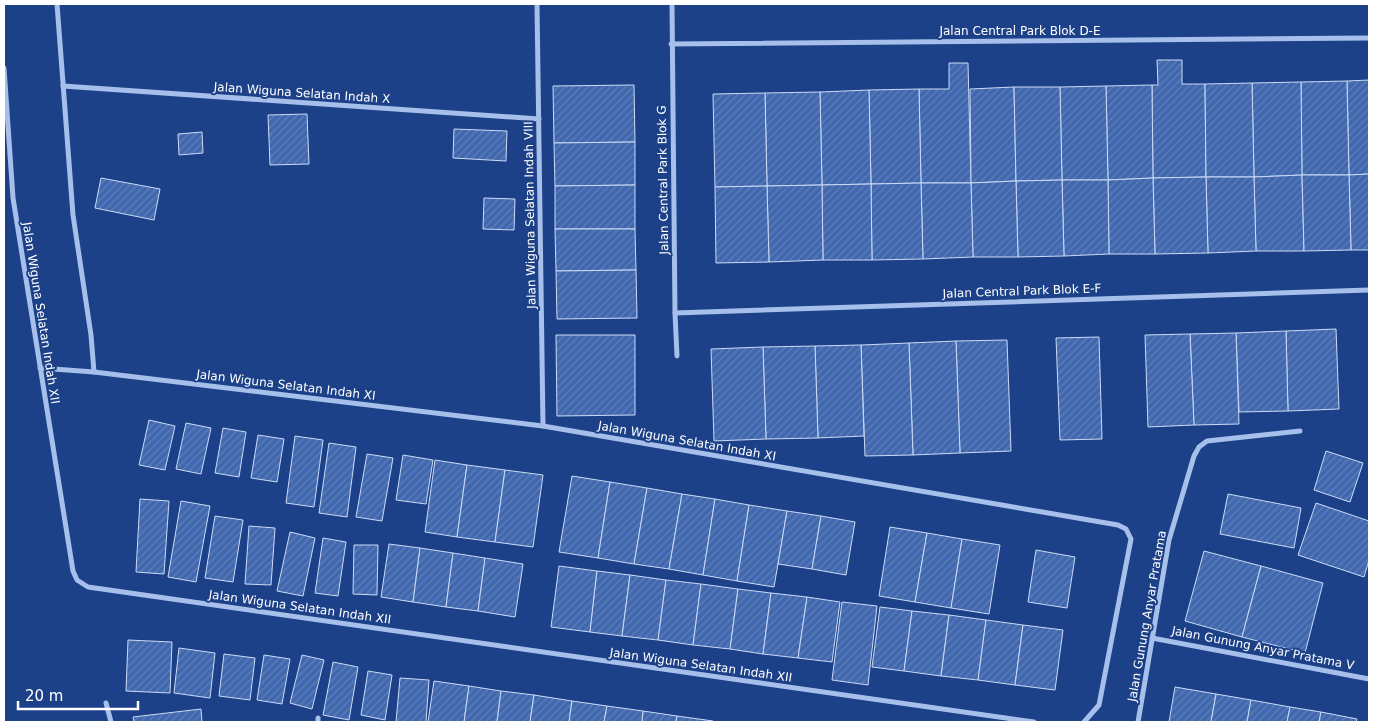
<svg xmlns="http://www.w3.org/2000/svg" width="1373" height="726" font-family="'DejaVu Sans',sans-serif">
  <defs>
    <pattern id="building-hatch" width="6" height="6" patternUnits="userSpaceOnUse" patternTransform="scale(1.25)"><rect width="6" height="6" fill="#4168ae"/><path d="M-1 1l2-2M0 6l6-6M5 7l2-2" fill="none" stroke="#5e7fba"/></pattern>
  </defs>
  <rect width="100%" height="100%" fill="#1d4188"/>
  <g fill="url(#building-hatch)" stroke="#cbdbf8">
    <path d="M1157 60H1182V84H1205L1206 177 1153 178 1152 85H1158Z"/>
    <path d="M949 63H968L971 183H921L919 89H949Z"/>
    <path d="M1369 80V174L1349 175 1347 81Z"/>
    <path d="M1347 81 1349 175H1302L1301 82Z"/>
    <path d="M1301 82 1302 175 1254 177 1252 83Z"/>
    <path d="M1252 83 1254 177H1206L1205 84Z"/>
    <path d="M634 85 635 142 554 143 553 86Z"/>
    <path d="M1152 85 1153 178 1108 180 1106 86Z"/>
    <path d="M1106 86 1108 180H1062L1060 87Z"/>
    <path d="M1014 87 1016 181 971 183 970 89Z"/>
    <path d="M1014 87H1060L1062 180 1016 181Z"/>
    <path d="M919 89 921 183 871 184 869 90Z"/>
    <path d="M869 90 871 184 822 185 820 92Z"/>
    <path d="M820 92 822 185 767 186 765 93Z"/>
    <path d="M765 93 767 186 715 187 713 94Z"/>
    <path d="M307 114 309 164 270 165 268 115Z"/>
    <path d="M454 129 507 131 506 161 453 158Z"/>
    <path d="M202 132 203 153 179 155 178 134Z"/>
    <path d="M635 142V185L555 186 554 143Z"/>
    <path d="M1369 174V250H1351L1349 175Z"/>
    <path d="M1302 175 1304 251H1256L1254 177Z"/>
    <path d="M1302 175H1349L1351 250 1304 251Z"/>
    <path d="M1206 177H1254L1256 251 1208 253Z"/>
    <path d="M1206 177 1208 253 1155 254 1153 178Z"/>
    <path d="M101 178 160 189 154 220 95 208Z"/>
    <path d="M1153 178 1155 254H1109L1108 180Z"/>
    <path d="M1062 180H1108L1109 254 1064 256Z"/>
    <path d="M1062 180 1064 256 1018 257 1016 181Z"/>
    <path d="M1016 181 1018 257H973L971 183Z"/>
    <path d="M921 183H971L973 257 923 259Z"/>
    <path d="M921 183 923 259 872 260 871 184Z"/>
    <path d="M871 184 872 260H823L822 185Z"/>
    <path d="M635 185V229H555V186Z"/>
    <path d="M822 185 823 260 769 262 767 186Z"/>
    <path d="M767 186 769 262 716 263 715 187Z"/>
    <path d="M484 198 515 199 514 230 483 229Z"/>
    <path d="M555 229H635L636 270 556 271Z"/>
    <path d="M636 270 637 318 557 319 556 271Z"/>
    <path d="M1336 329 1339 409 1288 411 1286 331Z"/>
    <path d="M1286 331 1288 411 1239 412 1236 333Z"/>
    <path d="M1236 333 1239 424 1194 425 1190 334Z"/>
    <path d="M1190 334 1194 425 1148 427 1145 335Z"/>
    <path d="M556 335H635V415L557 416Z"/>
    <path d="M1099 337 1102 439 1060 440 1056 338Z"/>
    <path d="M1007 340 1011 451 960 453 956 341Z"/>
    <path d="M956 341 960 453 913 455 909 343Z"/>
    <path d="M909 343 913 455 865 456 861 345Z"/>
    <path d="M861 345 864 436 818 438 815 346Z"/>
    <path d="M815 346 818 438 766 439 763 347Z"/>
    <path d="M763 347 766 439 714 441 711 349Z"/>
    <path d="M149 420 175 426 165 470 139 465Z"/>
    <path d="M186 423 211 428 201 474 176 469Z"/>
    <path d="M223 428 246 432 239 477 215 473Z"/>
    <path d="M258 435 284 439 277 482 251 478Z"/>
    <path d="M295 436 323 440 314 507 286 503Z"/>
    <path d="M329 443 356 447 347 517 319 513Z"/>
    <path d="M1326 451 1363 463 1350 502 1314 490Z"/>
    <path d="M367 454 393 458 382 521 356 517Z"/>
    <path d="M403 455 433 460 426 504 396 500Z"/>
    <path d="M435 460 467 465 457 537 425 532Z"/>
    <path d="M467 465 505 470 495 542 457 537Z"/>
    <path d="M505 470 543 475 533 547 495 542Z"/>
    <path d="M572 476 610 482 598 558 559 552Z"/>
    <path d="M610 482 647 488 634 564 598 558Z"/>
    <path d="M647 488 682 494 669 569 634 564Z"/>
    <path d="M682 494 715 499 703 575 669 569Z"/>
    <path d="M1228 494 1301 508 1294 548 1220 534Z"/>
    <path d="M140 499 169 501 164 574 136 572Z"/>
    <path d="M715 499 749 505 737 581 703 575Z"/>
    <path d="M181 501 210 506 196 582 168 577Z"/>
    <path d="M1316 503 1369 521V560L1364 577 1298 555Z"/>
    <path d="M749 505 787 511 774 587 737 581Z"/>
    <path d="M787 511 821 516 812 569 778 564Z"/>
    <path d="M215 516 243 520 233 582 205 578Z"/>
    <path d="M821 516 855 522 846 575 812 569Z"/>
    <path d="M249 526 275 528 271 585 245 584Z"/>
    <path d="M890 527 927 533 915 602 879 596Z"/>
    <path d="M290 532 315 538 303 596 277 591Z"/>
    <path d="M927 533 962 539 951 608 915 602Z"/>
    <path d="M323 538 346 542 338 596 315 593Z"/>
    <path d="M962 539 1000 545 989 614 951 608Z"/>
    <path d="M389 544 420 548 413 602 381 597Z"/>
    <path d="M354 545H378L377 595 353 594Z"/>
    <path d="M420 548 453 553 446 607 413 602Z"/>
    <path d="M1036 550 1075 557 1067 608 1028 602Z"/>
    <path d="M1204 551 1261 566 1242 637 1185 621Z"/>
    <path d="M453 553 485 558 478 611 446 607Z"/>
    <path d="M485 558 523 564 515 617 478 611Z"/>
    <path d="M559 566 597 571 590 632 551 627Z"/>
    <path d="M1261 566 1323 583 1305 653 1242 637Z"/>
    <path d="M597 571 630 575 622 636 590 632Z"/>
    <path d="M630 575 666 580 658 640 622 636Z"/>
    <path d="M666 580 701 584 693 645 658 640Z"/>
    <path d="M701 584 738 589 730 649 693 645Z"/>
    <path d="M738 589 771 593 763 654 730 649Z"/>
    <path d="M771 593 807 597 798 658 763 654Z"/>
    <path d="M807 597 840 602 832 662 798 658Z"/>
    <path d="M842 602 877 606 868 685 832 680Z"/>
    <path d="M880 607 912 611 904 671 872 667Z"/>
    <path d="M912 611 949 615 941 676 904 671Z"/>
    <path d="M949 615 986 620 978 680 941 676Z"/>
    <path d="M986 620 1023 625 1015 685 978 680Z"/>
    <path d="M1023 625 1063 630 1055 690 1015 685Z"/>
    <path d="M128 640 172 642 170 693 126 691Z"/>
    <path d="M179 648 215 653 210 698 174 693Z"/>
    <path d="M224 654 255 658 250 700 219 696Z"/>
    <path d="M264 655 290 659 282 704 257 700Z"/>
    <path d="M302 655 324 660 312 709 290 703Z"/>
    <path d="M333 662 358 667 349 720 323 715Z"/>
    <path d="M368 671 392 675 385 720 361 715Z"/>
    <path d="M400 678 429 680 426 722H396Z"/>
    <path d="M434 681 469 686 464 722H428Z"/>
    <path d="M469 686 501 691 497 722H464Z"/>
    <path d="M1175 687 1216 694 1211 722H1169Z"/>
    <path d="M501 691 534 695 530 722H497Z"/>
    <path d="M1216 694 1251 700 1247 722H1211Z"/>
    <path d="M534 695 572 701 569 722H530Z"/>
    <path d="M1251 700 1290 707 1287 722H1247Z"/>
    <path d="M572 701 607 706 604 722H569Z"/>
    <path d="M607 706 643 711 642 722H604Z"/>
    <path d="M1290 707 1321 712 1319 722H1287Z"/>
    <path d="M201 709 202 722H134L133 717Z"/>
    <path d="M643 711 677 716 676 722H642Z"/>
    <path d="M1321 712 1357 719 1356 722H1319Z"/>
    <path d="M677 716 713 721V722H676Z"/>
  </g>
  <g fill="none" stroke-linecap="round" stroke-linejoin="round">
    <g stroke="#a6bfeb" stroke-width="5">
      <path d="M57 4 73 215 91 335 94 372"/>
      <path d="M537 4 543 426"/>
      <path d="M672 4 675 313 677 356"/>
      <path d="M671 44 1369 38"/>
      <path d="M4 68 13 198 73 571 77 580 88 587 1034 722"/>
      <path d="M63 86 539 119"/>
      <path d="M675 313 1369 290"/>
      <path d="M40 368 94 372 543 426 1118 525 1126 529 1131 539 1099 705 1084 722"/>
      <path d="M1152 638 1369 679"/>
      <path d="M106 703 111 722"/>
      <path d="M318 718V722"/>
      <path d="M1138 722 1169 540 1194 456 1199 447 1207 441 1300 431"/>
    </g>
  </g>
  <g text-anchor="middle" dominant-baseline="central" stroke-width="4" stroke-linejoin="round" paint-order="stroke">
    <g font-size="12" fill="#fff" stroke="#1d4188">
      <text x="1020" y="31">Jalan Central Park Blok D-E</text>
      <text transform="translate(302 93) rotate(4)">Jalan Wiguna Selatan Indah X</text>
      <text transform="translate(663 180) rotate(-91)">Jalan Central Park Blok G</text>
      <text transform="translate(530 215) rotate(-91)">Jalan Wiguna Selatan Indah VIII</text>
      <text transform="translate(1022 291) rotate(-2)">Jalan Central Park Blok E-F</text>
      <text transform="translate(41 313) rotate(81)">Jalan Wiguna Selatan Indah XII</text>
      <text transform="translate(286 385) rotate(7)">Jalan Wiguna Selatan Indah XI</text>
      <text transform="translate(687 441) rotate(10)">Jalan Wiguna Selatan Indah XI</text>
      <text transform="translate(300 607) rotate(8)">Jalan Wiguna Selatan Indah XII</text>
      <text transform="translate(1147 616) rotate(-80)">Jalan Gunung Anyar Pratama</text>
      <text transform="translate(1263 648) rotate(11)">Jalan Gunung Anyar Pratama V</text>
      <text transform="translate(701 665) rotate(8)">Jalan Wiguna Selatan Indah XII</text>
    </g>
  </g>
  <rect width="1373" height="726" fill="none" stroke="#ffffff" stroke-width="10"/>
  <path d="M18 701v8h120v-8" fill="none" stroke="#ffffff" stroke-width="2.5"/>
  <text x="25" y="701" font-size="15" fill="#ffffff" stroke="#1d4188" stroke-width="4" paint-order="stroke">20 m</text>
</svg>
